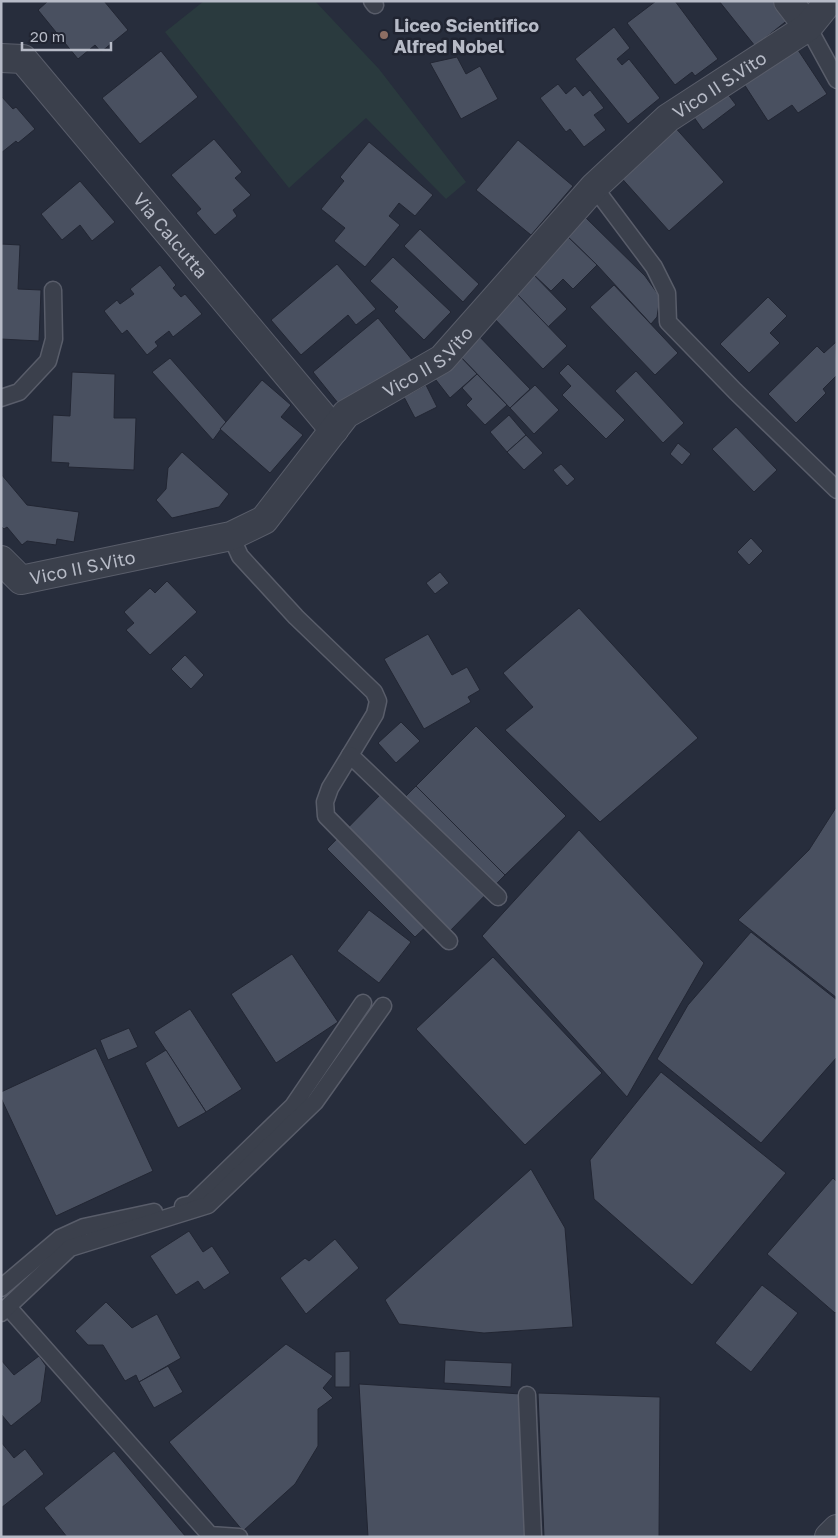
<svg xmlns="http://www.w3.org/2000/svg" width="838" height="1538" font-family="'Golos Text',sans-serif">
  <rect width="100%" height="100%" fill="#272d3c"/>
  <path fill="#2a3a3e" d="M204 1H315L379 69 466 182 446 199 366 118 289 188 165 32Z"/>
  <g fill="#495060" stroke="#222633">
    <path d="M48 1H104L128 30 101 52 95 45 78 59 38 10Z"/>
    <path d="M656 1H675L718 59 695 76 692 72 675 85 627 23Z"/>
    <path d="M719 1H774L789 19 755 46Z"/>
    <path d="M614 27 630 48 617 59 622 65 629 59 660 98 628 124 575 59Z"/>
    <path d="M796 47 827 94 798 113 792 105 768 121 742 81Z"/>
    <path d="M161 51 198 97 140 144 102 98Z"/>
    <path d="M457 57 466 74 480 66 498 99 461 119 430 63Z"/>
    <path d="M558 84 566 94 575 86 583 96 590 90 604 108 594 115 606 130 584 147 570 129 566 132 540 98Z"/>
    <path d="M724 89 736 105 703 130 691 113Z"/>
    <path d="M1 96 13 109 16 107 35 129 18 143 16 141 1 153Z"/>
    <path d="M672 124 724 182 669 231 617 173Z"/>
    <path d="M214 139 242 172 235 178 251 195 233 210 237 216 215 235 196 213 201 209 171 175Z"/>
    <path d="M518 140 573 186 531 235 476 190Z"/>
    <path d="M369 142 433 195 415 216 399 203 389 216 400 225 365 267 334 241 345 228 321 209 344 181 340 177Z"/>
    <path d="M80 181 115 222 92 241 80 225 62 240 41 214Z"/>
    <path d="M584 216 645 276 660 297 657 317 651 324 597 265 567 236Z"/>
    <path d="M420 229 479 284 463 302 404 246Z"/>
    <path d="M567 236 597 265 573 289 563 279 551 291 531 272Z"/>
    <path d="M1 244 20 245 18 289 41 290 39 341 1 339Z"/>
    <path d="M393 257 451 312 424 340 394 311 398 307 370 281Z"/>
    <path d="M337 264 376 309 356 325 348 315 301 355 271 320Z"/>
    <path d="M160 265 176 285 173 288 181 297 185 294 202 314 173 337 169 331 155 342 158 346 147 355 127 330 122 334 104 311 117 300 120 304 134 294 130 289Z"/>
    <path d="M531 272 567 309 548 327 513 290Z"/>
    <path d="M614 285 678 353 655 375 590 307Z"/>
    <path d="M513 290 567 346 543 369 489 313Z"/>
    <path d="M768 297 787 316 770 333 780 343 749 373 720 344Z"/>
    <path d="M378 318 413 361 342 408 313 372Z"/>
    <path d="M475 332 530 389 510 408 456 352Z"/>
    <path d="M836 342 837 375 823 389 826 393 796 423 768 394 817 346 824 353Z"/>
    <path d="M456 352 477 374 450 398 429 371Z"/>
    <path d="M170 358 226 422 213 440 152 372Z"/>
    <path d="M568 364 625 420 606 439 562 395 571 386 559 373Z"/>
    <path d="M636 371 684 423 663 443 615 391Z"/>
    <path d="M72 372 115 374 114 418H136L134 470 68 467 69 463 51 462 53 415 70 416Z"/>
    <path d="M477 374 507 405 485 425 466 405 472 399 462 388Z"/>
    <path d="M262 380 291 405 281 417 303 435 270 473 220 429Z"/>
    <path d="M426 385 437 407 415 418 404 397Z"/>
    <path d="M535 385 559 410 534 434 510 408Z"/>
    <path d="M509 415 526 435 507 452 490 432Z"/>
    <path d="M736 427 777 470 754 492 712 449Z"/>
    <path d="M526 435 543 453 524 470 507 452Z"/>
    <path d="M678 443 691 454 682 465 670 454Z"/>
    <path d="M182 452 229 494 219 507 172 518 156 500 166 489 168 468Z"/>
    <path d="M561 464 575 479 567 486 553 470Z"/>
    <path d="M1 474 27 505 79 512 74 542 57 539 56 545 27 541 22 545 7 527 4 529 1 526Z"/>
    <path d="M751 538 763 551 749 565 737 552Z"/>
    <path d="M440 572 449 583 435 594 426 583Z"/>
    <path d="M167 581 197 612 150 655 126 630 134 623 124 612 150 588 155 593Z"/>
    <path d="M579 608 698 738 600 822 505 730 533 707 503 673Z"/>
    <path d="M428 634 452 675 467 667 480 690 468 697 471 702 424 729 384 659Z"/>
    <path d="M185 655 204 675 191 689 171 669Z"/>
    <path d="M401 722 420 741 396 763 378 743Z"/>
    <path d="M476 726 566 816 505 875 416 786Z"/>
    <path d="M416 786 505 875 446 935 432 921 415 937 327 849 382 793 395 807Z"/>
    <path d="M837 806V998L738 920 809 850Z"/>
    <path d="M579 830 704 963 627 1097 482 936Z"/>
    <path d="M369 910 411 942 379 983 337 951Z"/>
    <path d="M751 932 837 1000V1057L761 1143 657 1059 688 1005Z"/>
    <path d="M292 954 338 1022 276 1063 231 994Z"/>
    <path d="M493 957 602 1073 525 1145 416 1029Z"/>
    <path d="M190 1009 242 1089 206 1112 154 1032Z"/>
    <path d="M129 1028 138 1047 108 1060 100 1040Z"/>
    <path d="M96 1048 153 1171 56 1216 1 1098V1092Z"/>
    <path d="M166 1050 206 1112 178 1128 145 1063Z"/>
    <path d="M661 1072 786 1173 692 1285 594 1199 590 1160Z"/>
    <path d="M531 1169 565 1228 573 1327 484 1333 399 1324 385 1300Z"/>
    <path d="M833 1178 837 1182V1311L835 1313 767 1254Z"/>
    <path d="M189 1231 203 1252 212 1246 230 1273 204 1290 198 1281 176 1295 150 1256Z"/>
    <path d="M335 1239 359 1268 306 1314 280 1278 305 1258 309 1261Z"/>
    <path d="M762 1285 798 1313 751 1372 715 1343Z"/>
    <path d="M106 1302 132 1328 157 1314 181 1358 139 1382 136 1375 125 1381 103 1345H88L75 1331Z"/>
    <path d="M286 1344 333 1376 323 1388 333 1398 318 1409V1446L295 1484 243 1531 169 1442Z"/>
    <path d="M350 1351V1387H335V1352Z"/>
    <path d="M39 1356 46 1366 41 1402 11 1426 1 1414V1360L14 1375Z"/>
    <path d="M445 1360 512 1363 511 1387 444 1383Z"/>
    <path d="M168 1366 183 1392 154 1408 139 1382Z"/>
    <path d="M359 1384 521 1394 526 1537H368Z"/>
    <path d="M538 1393 660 1397 659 1537H544Z"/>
    <path d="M1 1442 14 1458 25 1449 44 1474 1 1508Z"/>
    <path d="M114 1451 186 1537H67L44 1508Z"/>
  </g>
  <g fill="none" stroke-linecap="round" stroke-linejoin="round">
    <defs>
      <g id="service">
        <path d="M372 1 375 5"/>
        <path d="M808 27 837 80"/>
        <path d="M594 187 654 267 667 293 668 322 735 391 837 490"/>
        <path d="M1 398 19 392 48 361 54 339 53 290"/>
        <path d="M231 536 240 556 296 617 374 692 378 701 375 714 330 788 325 802 326 816 449 941"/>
        <path d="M350 755 498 897"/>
        <path d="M183 1206 192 1204 293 1106 363 1003"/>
        <path d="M1 1288 60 1238 84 1227 154 1212"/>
        <path d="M8 1307 210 1535 239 1537"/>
        <path d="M1 1313 70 1248 208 1205 315 1102 383 1006"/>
        <path d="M527 1395 533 1537"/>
      </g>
      <g id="minor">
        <path d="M788 1 808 27"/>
        <path id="s1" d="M1 58 23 59 334 430"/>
        <path id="s2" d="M1 560 21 580 231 536 264 520 346 414 442 359 594 187 668 118 808 27 829 1"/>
        <path d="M829 1537 837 1529"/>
      </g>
    </defs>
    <use href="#service" stroke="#595d6a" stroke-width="19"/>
    <use href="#minor" stroke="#595d6a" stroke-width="30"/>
    <use href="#service" stroke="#3b404c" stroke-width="16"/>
    <use href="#minor" stroke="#3b404c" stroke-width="28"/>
  </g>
  <circle fill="#8d6e63" stroke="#202431" stroke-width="2" cx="384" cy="35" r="5"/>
  <g text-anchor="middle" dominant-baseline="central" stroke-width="5" stroke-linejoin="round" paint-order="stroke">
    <g font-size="18" font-weight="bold" fill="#b7bbc7" stroke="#202431" text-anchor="start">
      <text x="394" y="25">Liceo Scientifico<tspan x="394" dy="21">Alfred Nobel</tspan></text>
    </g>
    <g font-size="18" fill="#b7bbc7" stroke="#202431">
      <text stroke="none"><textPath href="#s2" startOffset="916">Vico II S.Vito</textPath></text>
      <text stroke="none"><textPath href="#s1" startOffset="252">Via Calcutta</textPath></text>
      <text stroke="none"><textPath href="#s2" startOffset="511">Vico II S.Vito</textPath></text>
      <text stroke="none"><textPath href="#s2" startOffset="91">Vico II S.Vito</textPath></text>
    </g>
  </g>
  <rect width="838" height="1538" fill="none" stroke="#b7bbc7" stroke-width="5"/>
  <path d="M22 42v8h89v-8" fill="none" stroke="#b7bbc7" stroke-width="2.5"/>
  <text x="30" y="42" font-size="15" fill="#b7bbc7" stroke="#202431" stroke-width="4" paint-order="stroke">20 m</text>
</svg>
